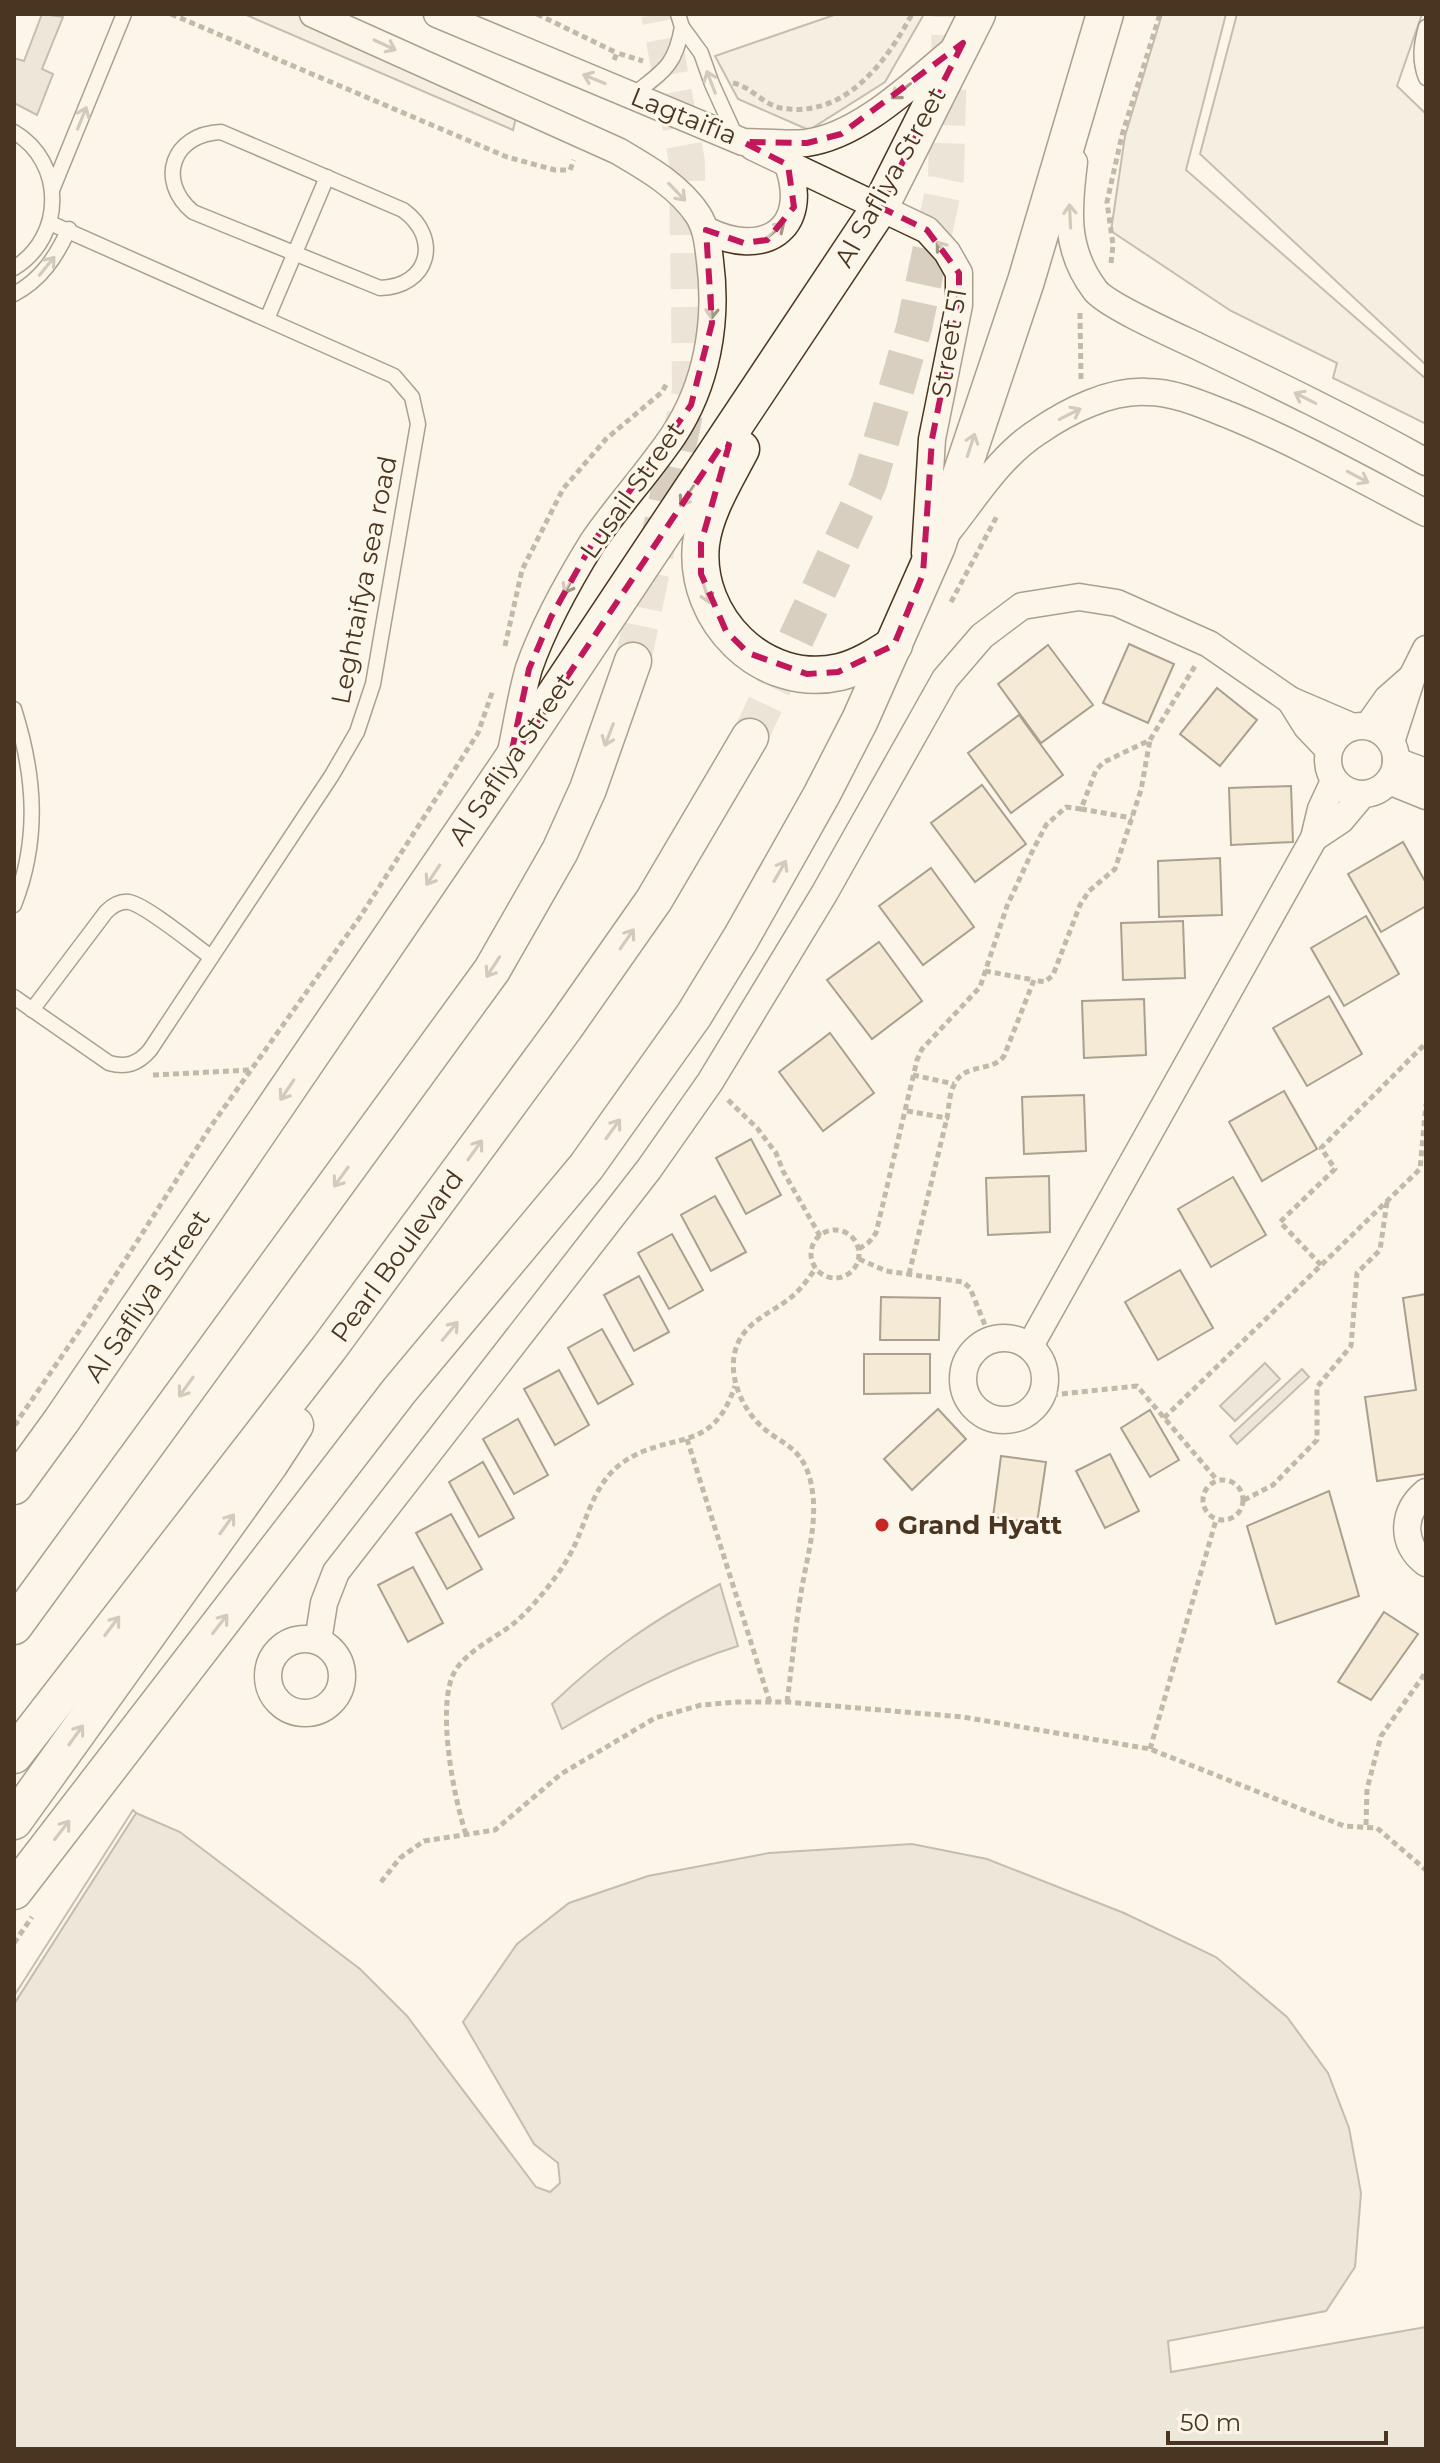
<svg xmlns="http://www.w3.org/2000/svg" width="1440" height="2463" font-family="Montserrat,sans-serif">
  <rect width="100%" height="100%" fill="#fbf6e9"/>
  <g fill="#ede6d9" stroke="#887966" stroke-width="2">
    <path d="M837 14H924L885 82 809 130 738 99 715 56Z"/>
    <path d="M1162 14H1226L1186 170 1426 379V424L1333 378 1337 363 1231 311 1111 231 1125 136Z"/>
  </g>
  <g fill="#ede7d9" stroke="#887966" stroke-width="2">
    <path d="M244 14H297L518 109 513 130Z"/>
    <path d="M1237 14H1422L1397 86 1426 114V365L1200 154Z"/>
  </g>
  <g fill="#dcd4c6" stroke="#887966" stroke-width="2">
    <path d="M42 14 63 17 42 69 53 74 37 115 14 103V58L24 61Z"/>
    <path d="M1265 1363 1280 1379 1235 1421 1220 1406Z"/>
    <path d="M1302 1369 1309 1377 1237 1444 1230 1436Z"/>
    <path d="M720 1584 738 1646C675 1666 618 1695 562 1729L552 1704C606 1652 654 1620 720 1584Z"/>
    <path d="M136 1813 180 1832 360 1969 407 2016 536 2187 550 2192 560 2183 558 2163 534 2144 463 2022 517 1944 569 1903 648 1876 769 1853 912 1844 987 1859 1124 1913 1216 1957 1287 2017 1328 2073 1349 2128 1361 2193 1355 2267 1326 2311 1168 2341 1171 2372 1426 2327V2449H14V2004Z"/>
  </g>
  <path fill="#fbf6e9" stroke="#887966" stroke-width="2" d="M133 1810 136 1813 14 2004V1996Z"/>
  <g fill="#ecdcbc" stroke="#4a3520" stroke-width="2">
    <path d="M1129 644 1174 664 1148 723 1103 703Z"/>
    <path d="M1048 645 1093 705 1041 743 998 684Z"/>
    <path d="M1217 688 1257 720 1220 766 1180 734Z"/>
    <path d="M1019 715 1063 775 1011 813 968 753Z"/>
    <path d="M982 785 1026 844 975 882 931 823Z"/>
    <path d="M1291 786 1293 842 1231 845 1229 788Z"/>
    <path d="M1403 842 1426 883V906L1381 932 1348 874Z"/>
    <path d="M1220 858 1222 915 1159 917 1158 861Z"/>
    <path d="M931 868 974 927 923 965 879 906Z"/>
    <path d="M1366 916 1399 974 1344 1006 1311 948Z"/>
    <path d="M1183 921 1185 978 1123 980 1121 923Z"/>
    <path d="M879 942 922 1001 872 1039 827 980Z"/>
    <path d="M1329 996 1362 1054 1307 1086 1273 1028Z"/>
    <path d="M1144 999 1146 1055 1084 1058 1082 1001Z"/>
    <path d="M830 1033 874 1093 823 1131 779 1072Z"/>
    <path d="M1284 1091 1317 1149 1262 1181 1229 1122Z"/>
    <path d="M1084 1095 1086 1151 1024 1154 1022 1097Z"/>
    <path d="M751 1139 781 1195 746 1214 716 1158Z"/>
    <path d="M1049 1176 1050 1232 988 1235 986 1178Z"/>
    <path d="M1233 1177 1266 1235 1211 1267 1178 1209Z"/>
    <path d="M715 1196 746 1252 711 1271 681 1215Z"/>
    <path d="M672 1234 703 1290 669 1309 638 1253Z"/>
    <path d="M1180 1270 1213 1328 1158 1360 1125 1302Z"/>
    <path d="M639 1276 669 1332 634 1351 604 1295Z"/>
    <path d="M1426 1294V1474L1377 1481 1365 1397 1416 1390 1403 1298Z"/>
    <path d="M881 1297 940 1298 939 1340H880Z"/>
    <path d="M602 1329 633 1384 598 1404 568 1348Z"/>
    <path d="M864 1354H930V1393L864 1394Z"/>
    <path d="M559 1370 589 1425 555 1445 524 1389Z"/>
    <path d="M938 1409 966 1439 912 1490 884 1459Z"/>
    <path d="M1150 1410 1179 1460 1150 1477 1121 1428Z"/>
    <path d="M518 1419 548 1475 514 1494 483 1439Z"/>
    <path d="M1110 1454 1139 1511 1105 1528 1076 1471Z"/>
    <path d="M1001 1456 1046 1462 1037 1523 993 1517Z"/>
    <path d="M483 1462 514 1518 479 1537 449 1482Z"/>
    <path d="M1329 1491 1359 1596 1276 1624 1247 1526Z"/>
    <path d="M451 1514 482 1569 447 1589 416 1533Z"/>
    <path d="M413 1567 443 1623 408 1642 378 1585Z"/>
    <path d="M1384 1612 1418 1634 1371 1700 1338 1682Z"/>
  </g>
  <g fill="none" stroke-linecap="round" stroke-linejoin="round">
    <g stroke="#d8cfc1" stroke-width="36" stroke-dasharray="36 18" stroke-linecap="butt">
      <path d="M633 661 690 390 687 162 659 14"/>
      <path d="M750 737 869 483 914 328 946 177 950 14"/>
    </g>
    <defs>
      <g id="lane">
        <path d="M678 14 682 27 701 53 712 84 737 139"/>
        <path d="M1426 27C1421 45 1419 60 1426 78"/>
        <path d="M633 95C663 71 675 67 682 27"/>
        <path d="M14 132C65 162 65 237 14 268"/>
        <path d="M221 132 403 210C442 238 429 287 380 288L193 212C156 181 172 134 221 132Z"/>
        <path d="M52 190 124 14"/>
        <path d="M14 294C41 280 56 257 69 229"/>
        <path d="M267 319 327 177"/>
        <path d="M14 709C35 775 40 839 14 905"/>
        <path d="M14 997 109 1063C126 1068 138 1064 150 1050L332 775 357 732 373 684 418 424 412 397 394 376 50 223"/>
        <path d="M32 1010 106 912C112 906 120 901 129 902 146 905 194 945 211 957"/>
      </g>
      <g id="street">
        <path d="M313 14 618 151C647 168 679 186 698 215 707 229 708 245 710 261 718 322 707 385 673 436 648 473 617 506 592 543 568 582 544 625 529 668 521 695 517 724 511 752"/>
        <path d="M437 14 743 142C764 142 785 145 806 143 861 136 915 81 957 47"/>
        <path d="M753 147 927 230 947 252 959 273V305L932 439 925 553"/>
        <path d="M1074 162C1068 209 1064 249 1095 290 1106 305 1176 336 1197 346 1274 383 1351 420 1426 462"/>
        <path d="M706 230C763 259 811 230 788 165"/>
        <path d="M949 530C976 496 1001 455 1039 431 1068 411 1110 390 1147 392 1175 392 1203 405 1229 415 1297 443 1361 479 1426 513"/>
        <path d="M1290 700 1307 727 1329 750"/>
        <circle cx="1362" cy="760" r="34"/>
        <path d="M1368 726 1387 699 1412 677"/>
        <path d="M1391 742 1412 677 1426 649"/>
        <path d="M1396 761 1426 772"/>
        <path d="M1389 781 1426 796"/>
        <path d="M1314 838 1341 820 1362 795"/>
        <circle cx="1004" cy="1379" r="41"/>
        <path d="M1030 1346 1314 838 1321 809 1334 781"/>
        <path d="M1426 1492C1402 1512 1400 1544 1426 1563"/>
        <circle cx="305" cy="1676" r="37"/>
        <path d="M318 1641 324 1603 336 1572 649 1169 710 1082 824 894 945 679 982 636 1022 606 1079 597 1117 603 1209 644 1290 700 1353 727"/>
      </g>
      <g id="secondary">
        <path d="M741 449C726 478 705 511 701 544 693 619 763 690 840 672 860 667 877 656 894 645"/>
        <path d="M14 1486 62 1420 509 764 880 207 977 14"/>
        <path d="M14 1626 492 970 560 851 588 789 633 661"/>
        <path d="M14 1755 329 1348 565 1027 654 900 750 737"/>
        <path d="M14 1821 269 1465 295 1425"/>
        <path d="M14 1891 399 1391 586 1167 694 1015 741 938 822 794 860 720 937 546 1026 281 1105 14"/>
      </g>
    </defs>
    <use href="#lane" stroke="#4a3520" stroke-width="17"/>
    <use href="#street" stroke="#4a3520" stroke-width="29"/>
    <use href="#secondary" stroke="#4a3520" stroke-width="39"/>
    <g stroke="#7f6f5c" stroke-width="5" stroke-dasharray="6 4" stroke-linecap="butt">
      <path d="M171 14 507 157 555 170H570L574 160"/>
      <path d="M537 14 617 53"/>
      <path d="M614 60 617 53 643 61"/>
      <path d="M733 83C752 87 762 104 781 108 844 119 886 63 912 14"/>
      <path d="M1111 263 1113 245 1107 202 1122 135 1160 14"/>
      <path d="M1080 313 1081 379"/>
      <path d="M951 602 997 516"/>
      <path d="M505 646 522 570 563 489 606 439 662 392 667 383"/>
      <path d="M1081 809 1132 818"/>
      <path d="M985 971 1034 980"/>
      <path d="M153 1075 250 1070"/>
      <path d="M913 1075 954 1084"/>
      <path d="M728 1100 757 1128 776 1153 783 1171 820 1236"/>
      <path d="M907 1111 947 1118C949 1108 949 1094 954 1085 964 1062 992 1073 1004 1056L1034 980 1045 982 1053 975 1080 905 1089 891 1115 869 1141 790 1150 740"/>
      <circle cx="835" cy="1254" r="24"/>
      <path d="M859 1249 869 1242 876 1233 917 1060 922 1049 980 987 1007 906 1031 854 1046 825 1066 807 1081 809 1096 770 1104 762 1150 740 1195 666"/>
      <path d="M859 1259 886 1271 963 1282 970 1288 991 1340"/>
      <path d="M1321 1265 1280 1222 1335 1169 1321 1148 1426 1043"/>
      <path d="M909 1274 947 1118"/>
      <path d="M1042 1396 1137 1386 1217 1480"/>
      <path d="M1164 1418 1420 1169 1426 1104"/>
      <path d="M18 1425 16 1423 90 1315 211 1126 360 917 478 733 493 690"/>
      <path d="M687 1439 770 1703"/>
      <circle cx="1223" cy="1500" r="20"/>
      <path d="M1244 1500 1273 1485 1317 1440V1387L1351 1346 1357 1273 1380 1250 1387 1202"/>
      <path d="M787 1702C792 1666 795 1629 801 1593 807 1555 820 1518 810 1479 800 1443 779 1445 757 1422 736 1399 723 1360 744 1333 758 1315 781 1308 797 1292 804 1285 810 1276 816 1268"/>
      <path d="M1150 1749 1216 1520"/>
      <path d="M1366 1825 1367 1789 1381 1736 1426 1672"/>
      <path d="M466 1834C454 1800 434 1698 457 1668 472 1647 500 1636 519 1619 536 1603 553 1582 565 1563 586 1531 589 1487 622 1463 670 1429 711 1457 735 1386"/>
      <path d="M381 1882 400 1858 424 1841 495 1830 561 1774 655 1718 701 1705 738 1702H787L963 1717 1150 1749 1344 1826 1377 1828 1426 1870"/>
      <path d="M14 1943 32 1917"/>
    </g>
    <use href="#lane" stroke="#fbf6e9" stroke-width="14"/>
    <use href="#street" stroke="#fbf6e9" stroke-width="26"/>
    <use href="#secondary" stroke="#fbf6e9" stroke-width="36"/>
  </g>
  <defs><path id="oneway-shaft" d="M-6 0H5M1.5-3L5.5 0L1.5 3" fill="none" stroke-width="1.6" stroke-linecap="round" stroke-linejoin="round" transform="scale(2)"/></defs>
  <g stroke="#a29684">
    <use href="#oneway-shaft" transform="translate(385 45) rotate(25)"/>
    <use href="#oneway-shaft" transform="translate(594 79) rotate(-158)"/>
    <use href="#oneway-shaft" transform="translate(711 82) rotate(-111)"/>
    <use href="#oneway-shaft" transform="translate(901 91) rotate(142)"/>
    <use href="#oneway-shaft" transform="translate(82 118) rotate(-68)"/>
    <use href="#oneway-shaft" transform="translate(677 192) rotate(46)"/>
    <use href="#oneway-shaft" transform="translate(1070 216) rotate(-93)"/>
    <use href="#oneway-shaft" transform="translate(775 231) rotate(-40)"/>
    <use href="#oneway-shaft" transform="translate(944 251) rotate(-127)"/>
    <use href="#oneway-shaft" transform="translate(47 266) rotate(-51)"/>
    <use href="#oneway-shaft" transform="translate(712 307) rotate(92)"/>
    <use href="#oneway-shaft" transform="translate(1305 398) rotate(-153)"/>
    <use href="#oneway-shaft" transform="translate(1070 414) rotate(-27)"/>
    <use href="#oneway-shaft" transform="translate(971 445) rotate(-72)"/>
    <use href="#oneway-shaft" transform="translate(1358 477) rotate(28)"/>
    <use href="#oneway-shaft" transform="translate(687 496) rotate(124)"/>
    <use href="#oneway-shaft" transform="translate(570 583) rotate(119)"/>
    <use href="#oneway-shaft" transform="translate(706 592) rotate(73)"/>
    <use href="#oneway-shaft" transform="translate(609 735) rotate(111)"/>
    <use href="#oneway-shaft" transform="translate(780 871) rotate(-60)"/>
    <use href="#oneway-shaft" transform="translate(433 875) rotate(124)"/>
    <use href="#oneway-shaft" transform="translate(627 939) rotate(-55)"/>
    <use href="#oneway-shaft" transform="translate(493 967) rotate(123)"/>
    <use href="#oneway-shaft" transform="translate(287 1090) rotate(124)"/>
    <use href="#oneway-shaft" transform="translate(613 1129) rotate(-54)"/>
    <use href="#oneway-shaft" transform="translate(475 1150) rotate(-54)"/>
    <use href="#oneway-shaft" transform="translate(341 1177) rotate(126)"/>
    <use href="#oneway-shaft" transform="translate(450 1331) rotate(-50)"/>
    <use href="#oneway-shaft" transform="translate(186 1387) rotate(126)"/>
    <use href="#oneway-shaft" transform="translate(227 1524) rotate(-54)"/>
    <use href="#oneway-shaft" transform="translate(220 1624) rotate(-52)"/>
    <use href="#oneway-shaft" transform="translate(112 1626) rotate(-53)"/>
    <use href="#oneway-shaft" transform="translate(76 1735) rotate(-54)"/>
    <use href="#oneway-shaft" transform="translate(62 1830) rotate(-52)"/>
  </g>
  <path d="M0 0H1440V2463H0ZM963 43 880 207 927 230 959 273V305L932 439 923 574 894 645 838 672 807 674 748 653 726 631 701 574V543L729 445 723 443 509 764 529 669 551 617 592 544 691 405 712 323 706 230 744 243 767 240 794 207 788 165 743 142 807 143 841 134Z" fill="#fbf6e9" fill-opacity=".55" fill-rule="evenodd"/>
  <path fill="none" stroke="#c2185b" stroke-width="6" stroke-dasharray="16 10" stroke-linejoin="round" d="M963 43 880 207 927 230 959 273V305L932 439 923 574 894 645 838 672 807 674 748 653 726 631 701 574V543L729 445 723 443 509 764 529 669 551 617 592 544 691 405 712 323 706 230 744 243 767 240 794 207 788 165 743 142 807 143 841 134Z"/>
  <circle fill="#c62828" stroke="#fbf6e9" stroke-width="3" cx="882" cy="1525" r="8"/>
  <g text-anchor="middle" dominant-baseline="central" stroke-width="6" stroke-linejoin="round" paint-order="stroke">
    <g font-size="26" fill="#4a3520" stroke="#fbf6e9">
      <text transform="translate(684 116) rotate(22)">Lagtaifia</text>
      <text transform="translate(890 177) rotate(-61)">Al Safliya Street</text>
      <text transform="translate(949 343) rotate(-81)">Street 51</text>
      <text transform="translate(632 490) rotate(-55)">Lusail Street</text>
      <text transform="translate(364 580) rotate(-79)">Leghtaifya sea road</text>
      <text transform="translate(511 759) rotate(-56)">Al Safliya Street</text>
      <text transform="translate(397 1256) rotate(-54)">Pearl Boulevard</text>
      <text transform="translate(147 1296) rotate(-56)">Al Safliya Street</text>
    </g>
    <g font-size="26" font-weight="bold" fill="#4a3520" stroke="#fbf6e9" text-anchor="start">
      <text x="898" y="1525">Grand Hyatt</text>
    </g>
  </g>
  <rect width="1440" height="2463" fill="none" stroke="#4a3520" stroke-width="32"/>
  <path d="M1168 2431v12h218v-12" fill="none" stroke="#4a3520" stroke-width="4"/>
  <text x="1180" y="2431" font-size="24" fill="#4a3520" stroke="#fbf6e9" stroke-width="6" paint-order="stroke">50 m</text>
</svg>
